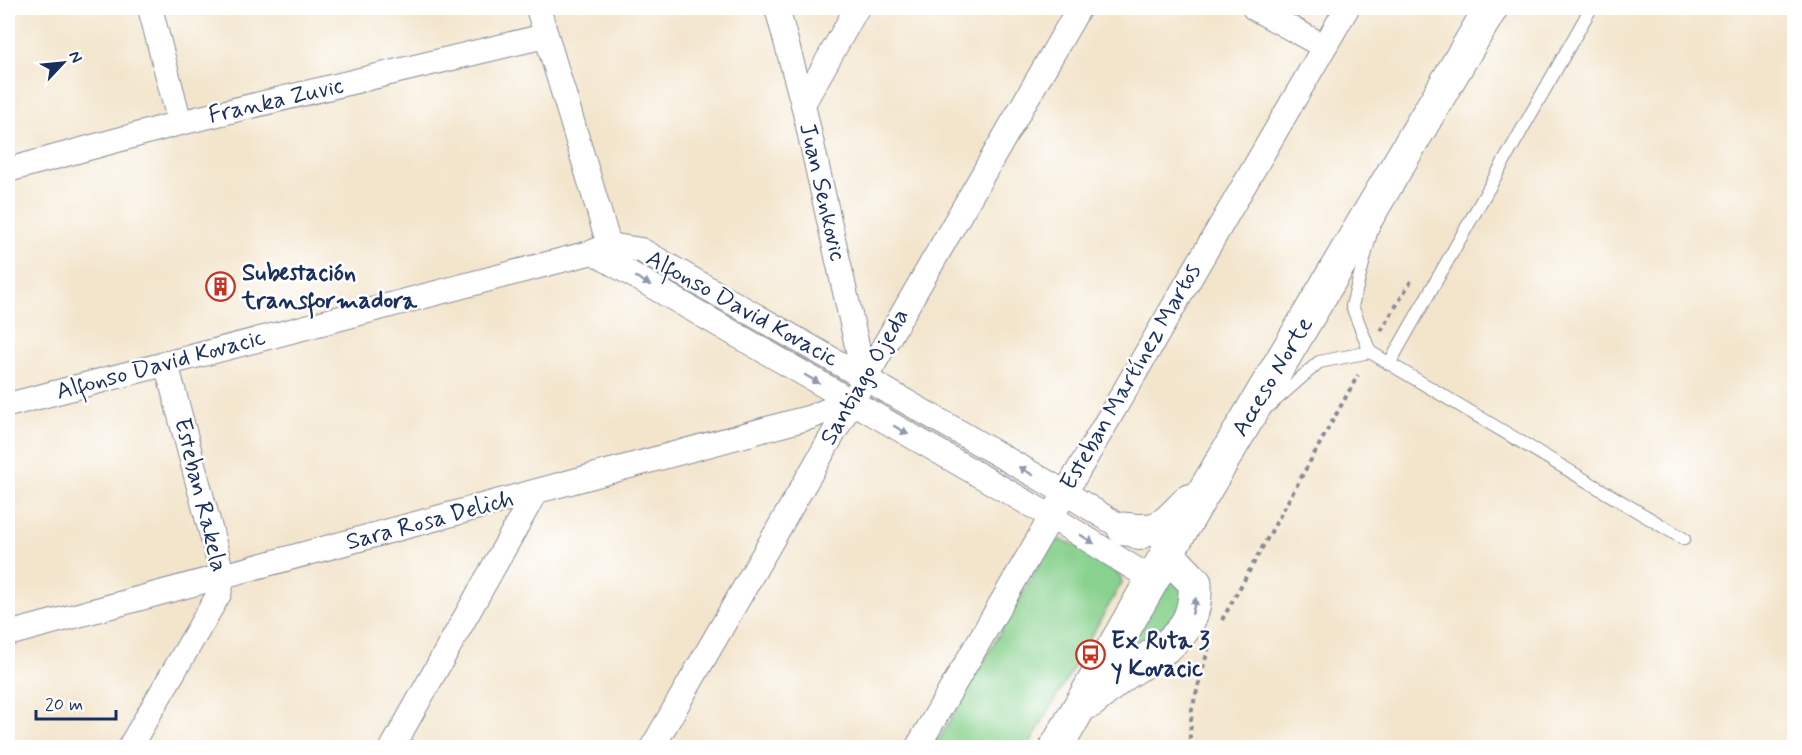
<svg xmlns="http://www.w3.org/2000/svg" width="1802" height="755" font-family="Mynerve,sans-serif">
  <rect width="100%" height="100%" fill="#fff"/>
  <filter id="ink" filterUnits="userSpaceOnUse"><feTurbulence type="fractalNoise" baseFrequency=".0167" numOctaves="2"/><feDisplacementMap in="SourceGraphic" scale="12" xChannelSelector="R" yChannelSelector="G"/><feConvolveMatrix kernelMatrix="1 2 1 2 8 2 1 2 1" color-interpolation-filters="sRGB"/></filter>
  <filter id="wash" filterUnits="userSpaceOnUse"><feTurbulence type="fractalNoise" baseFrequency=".008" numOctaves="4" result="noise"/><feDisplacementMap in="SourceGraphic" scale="24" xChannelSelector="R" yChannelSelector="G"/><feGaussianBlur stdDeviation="1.35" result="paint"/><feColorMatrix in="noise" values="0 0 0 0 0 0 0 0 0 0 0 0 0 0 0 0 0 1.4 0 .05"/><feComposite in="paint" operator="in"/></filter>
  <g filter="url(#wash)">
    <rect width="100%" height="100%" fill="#f3e5cc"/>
    <g fill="#88d18e" stroke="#528076" stroke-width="1.5">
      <path d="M1058 540C1072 540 1120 568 1122 582L1028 747 934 748 1049 547Z"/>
      <path d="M1168 577H1178L1186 610 1107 681Z"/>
    </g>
    <g id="blocks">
      <path fill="#e9928c" d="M230 279 233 291 212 296 210 284Z"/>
    </g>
  </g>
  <g filter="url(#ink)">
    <use href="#blocks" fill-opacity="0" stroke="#878a95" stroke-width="1.5"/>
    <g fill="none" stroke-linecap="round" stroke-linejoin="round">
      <defs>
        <g id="service">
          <path d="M1370 352 1352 306 1371 233"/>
          <path d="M1389 364 1591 8"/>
          <path d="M1269 406 1319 362 1370 352 1684 539"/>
        </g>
        <g id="minor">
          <path d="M150 8 180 123"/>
          <path d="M538 8 609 245"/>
          <path d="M777 8 803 104 864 377"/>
          <path d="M1254 8 1323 46"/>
          <path d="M803 104 857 8"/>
          <path d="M8 170 180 123 545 36"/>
          <path d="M593 252 1050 516 1153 580"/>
          <path d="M8 405 593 252 609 245 641 250 1064 492 1139 538"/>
          <path d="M8 634 811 417 850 401"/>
          <path d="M129 748 219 594 223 577 166 363"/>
          <path d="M392 748 535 493"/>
          <path d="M652 748 1079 8"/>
          <path d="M917 748 1347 8"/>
        </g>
        <g id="primary">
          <path d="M1124 529C1162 534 1163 527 1189 501"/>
          <path d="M1091 701C1103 692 1115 680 1127 672 1165 647 1198 634 1195 583L1167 554"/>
          <path d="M1056 748 1167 554 1491 8"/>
        </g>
      </defs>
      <use href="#service" stroke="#878a95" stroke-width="14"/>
      <use href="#minor" stroke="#878a95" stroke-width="26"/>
      <use href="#primary" stroke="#878a95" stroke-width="35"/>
      <g stroke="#878a95" stroke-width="4" stroke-dasharray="4.5 4.5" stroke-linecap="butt">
        <path d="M1381 331 1411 281"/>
        <path d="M1222 620 1358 375"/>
        <path d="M1189 748 1192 709 1209 646"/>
      </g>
      <use href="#service" stroke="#fff" stroke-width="12"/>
      <use href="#minor" stroke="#fff" stroke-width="24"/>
      <use href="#primary" stroke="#fff" stroke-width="33"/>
    </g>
    <defs><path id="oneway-solid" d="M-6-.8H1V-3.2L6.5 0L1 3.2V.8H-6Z" transform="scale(1.5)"/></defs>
    <g fill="#8d97ae">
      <use href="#oneway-solid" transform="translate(643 281) rotate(30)"/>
      <use href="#oneway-solid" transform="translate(812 379) rotate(30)"/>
      <use href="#oneway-solid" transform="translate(901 430) rotate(30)"/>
      <use href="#oneway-solid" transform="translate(1026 471) rotate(-150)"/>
      <use href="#oneway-solid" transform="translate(1087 539) rotate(32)"/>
      <use href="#oneway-solid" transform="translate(1194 606) rotate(-77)"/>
    </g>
  </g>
  <defs>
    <symbol id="building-ring" viewBox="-11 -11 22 22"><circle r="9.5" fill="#fff" stroke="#c8321e" stroke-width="1.5"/><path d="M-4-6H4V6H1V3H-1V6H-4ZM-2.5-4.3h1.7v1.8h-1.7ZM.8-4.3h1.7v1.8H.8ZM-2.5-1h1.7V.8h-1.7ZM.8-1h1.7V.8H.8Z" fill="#c8321e"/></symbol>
    <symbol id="bus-ring" viewBox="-11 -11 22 22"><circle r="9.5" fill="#fff" stroke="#c8321e" stroke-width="1.5"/><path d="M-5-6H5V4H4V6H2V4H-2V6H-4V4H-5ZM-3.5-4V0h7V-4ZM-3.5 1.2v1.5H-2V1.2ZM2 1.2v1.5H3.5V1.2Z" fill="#c8321e"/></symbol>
  </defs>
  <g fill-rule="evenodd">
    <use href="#building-ring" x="204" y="270" width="33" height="33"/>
    <use href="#bus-ring" x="1074" y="638" width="33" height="33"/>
  </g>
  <g text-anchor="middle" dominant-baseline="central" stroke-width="5" stroke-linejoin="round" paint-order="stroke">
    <g font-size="24" fill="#1b2f5e" stroke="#fff">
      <text transform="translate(276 101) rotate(-13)">Franka Zuvic</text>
      <text transform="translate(822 192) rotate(77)">Juan Senkovic</text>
      <text transform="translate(742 309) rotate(29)">Alfonso David Kovacic</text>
      <text transform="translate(161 365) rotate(-15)">Alfonso David Kovacic</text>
      <text transform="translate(865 377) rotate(-60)">Santiago Ojeda</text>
      <text transform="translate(1131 377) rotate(-60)">Esteban Martínez Martos</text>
      <text transform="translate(1273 377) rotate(-59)">Acceso Norte</text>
      <text transform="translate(200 495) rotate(76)">Esteban Rakela</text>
      <text transform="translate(430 521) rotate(-15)">Sara Rosa Delich</text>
    </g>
    <g font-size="24" font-weight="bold" fill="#1b2f5e" stroke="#fff" text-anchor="start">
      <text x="242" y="273">Subestación<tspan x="242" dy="28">transformadora</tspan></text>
      <text x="1111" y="641">Ex Ruta 3<tspan x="1111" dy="28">y Kovacic</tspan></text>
    </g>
  </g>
  <rect width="1802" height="755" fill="none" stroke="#fff" stroke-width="30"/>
  <g transform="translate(63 63) rotate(64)" stroke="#ffffff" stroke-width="4.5" paint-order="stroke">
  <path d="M0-4.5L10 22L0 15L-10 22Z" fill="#1b2f5e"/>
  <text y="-9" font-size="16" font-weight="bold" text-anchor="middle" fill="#1b2f5e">N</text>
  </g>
  <path d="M36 710v9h80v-9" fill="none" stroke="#1b2f5e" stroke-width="3"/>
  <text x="45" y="710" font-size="18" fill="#1b2f5e" stroke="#ffffff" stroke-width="4.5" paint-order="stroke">20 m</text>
</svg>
